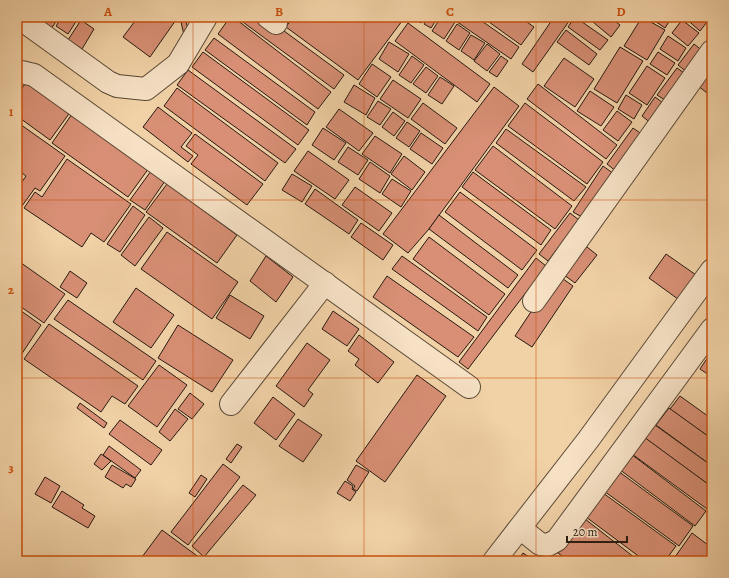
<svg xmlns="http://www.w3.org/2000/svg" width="729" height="578" font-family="Alegreya,serif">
  <rect width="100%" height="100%" fill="#f1d1a6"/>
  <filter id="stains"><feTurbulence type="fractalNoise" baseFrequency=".005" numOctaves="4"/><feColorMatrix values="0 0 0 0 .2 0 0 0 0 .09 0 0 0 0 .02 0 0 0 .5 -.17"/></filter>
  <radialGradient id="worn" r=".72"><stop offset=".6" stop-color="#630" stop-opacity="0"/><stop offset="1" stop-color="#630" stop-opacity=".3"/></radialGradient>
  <g fill="#d88f75" stroke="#261a11">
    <path d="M40 17H59L51 29 38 20Z"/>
    <path d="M62 17H71L77 20 68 34 56 26Z"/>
    <path d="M138 17H178L150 57 123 37Z"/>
    <path d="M230 17H233L331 92 318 109 218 34Z"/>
    <path d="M236 17H265L344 75 334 89Z"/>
    <path d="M293 17H405L358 80 286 27Z"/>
    <path d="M413 17H425L421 23Z"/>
    <path d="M428 17H438L431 28 424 24Z"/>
    <path d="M441 17H447L455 22 444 39 432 31Z"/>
    <path d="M450 17H476L519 47 511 59Z"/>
    <path d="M482 17H520L534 27 521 45Z"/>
    <path d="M554 17H572L533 72 522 64Z"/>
    <path d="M575 17 608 40 600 50 568 27Z"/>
    <path d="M587 17H610L620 25 611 37Z"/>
    <path d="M642 17 665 30 647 60 624 46Z"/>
    <path d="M649 17H672L665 28Z"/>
    <path d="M684 17H711L700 31Z"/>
    <path d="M81 20 94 29 82 49 68 40Z"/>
    <path d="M682 20 699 33 688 46 672 33Z"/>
    <path d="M186 21 189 34 184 35 181 22Z"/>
    <path d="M408 23 490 84 477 102 395 41Z"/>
    <path d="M457 24 470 33 459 50 446 41Z"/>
    <path d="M566 30 597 54 589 65 557 42Z"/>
    <path d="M471 35 485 43 474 60 461 51Z"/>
    <path d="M668 36 686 48 678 61 660 49Z"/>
    <path d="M214 38 315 112 307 125 205 50Z"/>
    <path d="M389 42 409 54 398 72 379 59Z"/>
    <path d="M487 44 500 54 487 71 474 61Z"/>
    <path d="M694 44 704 52 688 73 678 65Z"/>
    <path d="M620 47 643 61 617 103 594 89Z"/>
    <path d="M203 52 309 130 298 145 192 67Z"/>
    <path d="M658 52 675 63 667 75 650 64Z"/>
    <path d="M412 56 424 65 411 83 399 75Z"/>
    <path d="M501 56 508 61 497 77 489 72Z"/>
    <path d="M564 58 594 79 575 107 544 86Z"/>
    <path d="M372 64 391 77 377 97 359 84Z"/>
    <path d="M647 66 665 78 647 105 629 93Z"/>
    <path d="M426 67 438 76 426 93 413 84Z"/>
    <path d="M677 68 687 75 668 102 657 95Z"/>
    <path d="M188 70 296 149 285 163 177 85Z"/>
    <path d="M707 71 712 74V86L707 93 697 85Z"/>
    <path d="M440 77 454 86 442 104 428 95Z"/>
    <path d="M28 80 71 111 50 140 17 116V95Z"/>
    <path d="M393 80 421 99 408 118 380 99Z"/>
    <path d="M538 84 617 145 606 159 527 99Z"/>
    <path d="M354 85 375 98 366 115 344 102Z"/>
    <path d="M494 87 519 106 429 229 408 253 383 234Z"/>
    <path d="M177 88 278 163 265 181 164 106Z"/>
    <path d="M590 91 614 107 601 126 577 111Z"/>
    <path d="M626 95 642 105 634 119 618 109Z"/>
    <path d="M655 97 666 105 652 124 642 116Z"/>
    <path d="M378 101 391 109 380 125 367 117Z"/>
    <path d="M423 103 457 128 445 144 411 119Z"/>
    <path d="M525 103 603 162 587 184 508 126Z"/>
    <path d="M158 107 192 133 181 147 193 156 188 162 143 127Z"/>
    <path d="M339 109 373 133 359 151 326 127Z"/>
    <path d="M617 111 632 122 618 141 603 130Z"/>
    <path d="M393 112 405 121 394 136 382 127Z"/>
    <path d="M72 114 149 168 128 197 52 143Z"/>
    <path d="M17 122 65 156 40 191 35 188 22 206 17 202V189L26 176 17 169Z"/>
    <path d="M407 122 420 131 409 147 396 138Z"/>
    <path d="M323 128 346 143 334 160 312 145Z"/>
    <path d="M633 128 643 135 617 172 607 164Z"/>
    <path d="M506 129 586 187 574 201 496 143Z"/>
    <path d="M421 133 443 148 432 164 410 149Z"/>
    <path d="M195 134 263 184 247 205 191 164 198 155 186 146Z"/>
    <path d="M375 136 402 154 390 173 362 154Z"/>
    <path d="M493 146 572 206 555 229 475 170Z"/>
    <path d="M348 147 368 160 358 175 338 162Z"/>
    <path d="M308 151 349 180 335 199 294 171Z"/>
    <path d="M404 156 425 172 412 190 391 174Z"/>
    <path d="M67 159 131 204 104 242 91 233 82 247 24 208 35 192 42 197Z"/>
    <path d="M370 162 390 176 380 193 359 179Z"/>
    <path d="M603 166 614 174 582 217 573 212Z"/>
    <path d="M151 171 165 181 145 210 130 200Z"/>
    <path d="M473 172 551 230 541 245 462 187Z"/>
    <path d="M292 174 312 186 302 202 282 190Z"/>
    <path d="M392 179 411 191 401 207 382 194Z"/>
    <path d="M167 184 237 235 217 263 146 212Z"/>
    <path d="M355 187 392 213 379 231 342 205Z"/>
    <path d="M315 189 358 220 349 234 305 204Z"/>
    <path d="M460 192 537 250 522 270 445 212Z"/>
    <path d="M133 206 145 215 120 252 107 244Z"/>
    <path d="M570 213 579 220 548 261 539 254Z"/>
    <path d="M439 215 518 275 508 288 429 229Z"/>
    <path d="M149 217 163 228 135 266 121 255Z"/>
    <path d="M361 223 393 245 383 260 351 237Z"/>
    <path d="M167 232 238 282 212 319 141 269Z"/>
    <path d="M429 237 505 294 489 315 413 259Z"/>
    <path d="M582 243 597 255 575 283 560 272Z"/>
    <path d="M666 254 699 277 682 302 649 278Z"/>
    <path d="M266 256 293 277 276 302 250 281Z"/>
    <path d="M402 256 487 317 478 331 392 269Z"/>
    <path d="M536 258 546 266 468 369 459 362Z"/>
    <path d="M17 260 65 294 44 323 17 304Z"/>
    <path d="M70 271 87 283 77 298 60 287Z"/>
    <path d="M556 274 573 286 532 347 515 336Z"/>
    <path d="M387 276 474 337 458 357 373 297Z"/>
    <path d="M136 288 174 315 151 348 113 322Z"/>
    <path d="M230 295 264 316 250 339 216 318Z"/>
    <path d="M68 300 156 361 143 380 54 319Z"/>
    <path d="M17 308 41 325 17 361Z"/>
    <path d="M333 311 359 329 347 346 322 329Z"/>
    <path d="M49 324 138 386 125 404 112 396 101 412 24 359Z"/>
    <path d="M178 325 233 360 212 392 158 358Z"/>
    <path d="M359 335 394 362 378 383 355 365 359 359 348 351Z"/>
    <path d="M307 343 330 360 308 390 313 394 304 407 276 386Z"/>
    <path d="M712 351V377L700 369Z"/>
    <path d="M159 365 187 385 157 427 128 406Z"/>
    <path d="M417 375 446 396 385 482 356 461Z"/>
    <path d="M190 393 204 404 192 419 178 409Z"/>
    <path d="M680 396 712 419V439L670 409Z"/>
    <path d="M273 397 295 414 276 440 254 423Z"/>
    <path d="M80 403 107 423 104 428 77 408Z"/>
    <path d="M669 408 712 439V466L656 425Z"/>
    <path d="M175 409 188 419 170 441 159 432Z"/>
    <path d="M298 419 322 435 303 462 279 446Z"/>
    <path d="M120 420 162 450 151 465 109 434Z"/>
    <path d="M655 425 712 466V487L645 438Z"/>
    <path d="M644 437 712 487V502L707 509 632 454Z"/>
    <path d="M237 444 242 447 231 463 226 459Z"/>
    <path d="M109 446 141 470 135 478 103 455Z"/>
    <path d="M101 454 111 461 102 470 94 464Z"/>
    <path d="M631 454 706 511 695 526 619 469Z"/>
    <path d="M223 464 240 477 188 545 171 532Z"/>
    <path d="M112 465 136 479 131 487 126 484 123 488 105 477Z"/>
    <path d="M356 465 369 472 357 491 353 489 355 486 347 480Z"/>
    <path d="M618 471 693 526 679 546 604 491Z"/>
    <path d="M201 475 207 479 195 497 189 493Z"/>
    <path d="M45 477 60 486 51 503 35 494Z"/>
    <path d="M345 481 353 486 352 489 356 492 350 501 337 493Z"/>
    <path d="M243 485 256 495 204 557 192 546Z"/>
    <path d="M62 491 84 505 82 508 95 516 88 528 52 507Z"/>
    <path d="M603 493 676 546 665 561H645L586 517Z"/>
    <path d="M585 519 639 561H569L558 553Z"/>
    <path d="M162 530 204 561H148L142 557Z"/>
    <path d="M692 533 712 548V561H681L675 557Z"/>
    <path d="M523 553 535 561H518Z"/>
  </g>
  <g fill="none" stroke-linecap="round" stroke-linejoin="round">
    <defs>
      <g id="minor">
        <path d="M18 17 108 82 117 86 146 89 178 64 206 17"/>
        <path d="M268 17 276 23"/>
        <path d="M17 71 34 75 469 387"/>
        <path d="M534 301 712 51"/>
        <path d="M231 404 325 283"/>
        <path d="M520 528 540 544 548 545 557 540 712 329"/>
        <path d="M494 561 588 440 712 270"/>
      </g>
    </defs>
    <use href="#minor" stroke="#594836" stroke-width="24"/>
    <use href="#minor" stroke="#f6e1c5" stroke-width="22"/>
  </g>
  <path fill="none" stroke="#cb500d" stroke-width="1" stroke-opacity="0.55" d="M193 17V561M364 17V561M536 17V561M17 200H712M17 378H712"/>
  <rect width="729" height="578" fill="none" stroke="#f1d1a6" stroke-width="44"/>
  <path d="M567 536v6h60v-6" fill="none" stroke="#261a11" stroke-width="2"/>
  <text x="573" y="536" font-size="12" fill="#261a11" stroke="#f6e1c5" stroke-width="3" paint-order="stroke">20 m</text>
  <rect x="22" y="22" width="685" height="534" fill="none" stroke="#cb500d" stroke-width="1.5"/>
  <g font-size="13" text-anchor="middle" font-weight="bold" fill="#cb500d">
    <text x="108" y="16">A</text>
    <text x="279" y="16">B</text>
    <text x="450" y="16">C</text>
    <text x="621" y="16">D</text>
    <text x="11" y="116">1</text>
    <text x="11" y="294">2</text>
    <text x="11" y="472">3</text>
  </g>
  <rect width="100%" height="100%" filter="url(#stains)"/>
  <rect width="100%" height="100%" fill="url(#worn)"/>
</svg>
